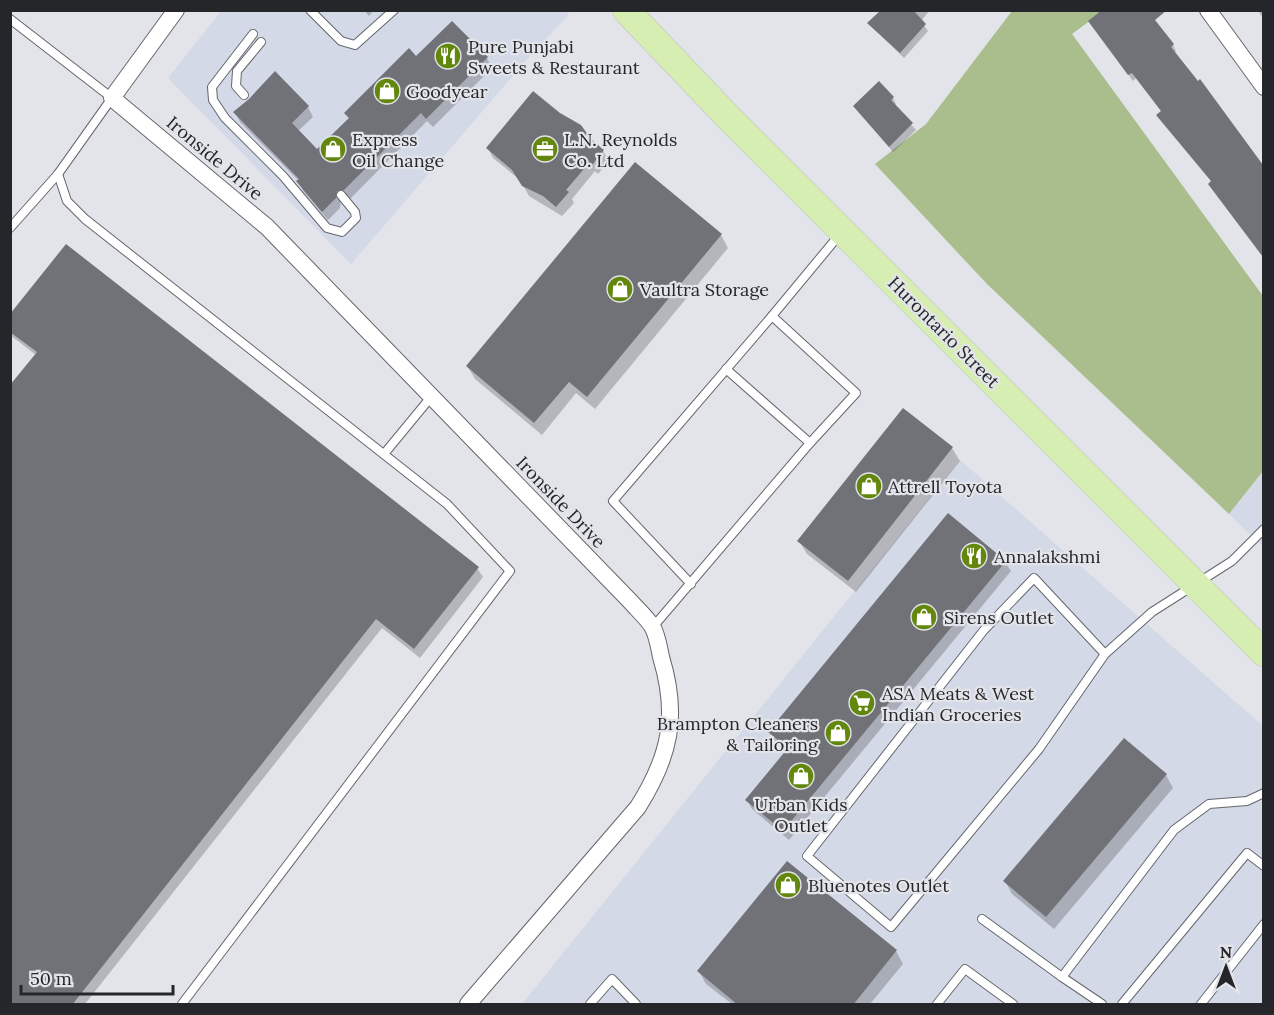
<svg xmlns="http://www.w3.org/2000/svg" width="1274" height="1015" font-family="Lora,serif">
  <rect width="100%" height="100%" fill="#e2e4ea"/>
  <g fill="#d3d9e6">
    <path d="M221 11H570L566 18 537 48 351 264 168 78Z"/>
    <path d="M960 460 1263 726V1004H522Z"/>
    <path d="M1263 471V547L1229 514Z"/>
  </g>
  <path fill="#a9be8c" d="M1012 11H1103L1072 34 1263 296V471L1229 514 987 284 875 164 926 124Z"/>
  <g fill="#0003">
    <path d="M364 10H374L369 16Z"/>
    <path d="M883 10H930L921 21 928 31 904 58 869 24Z"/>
    <path d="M1147 10 1173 45 1176 51 1174 53 1197 83 1209 93 1264 167V258L1213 190 1212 182 1162 121V112L1136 78 1133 81 1094 28Z"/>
    <path d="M1257 10H1264V19Z"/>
    <path d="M416 58H487L492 68 433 127 427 121 350 199 341 200 340 208 328 220 303 191 299 181 240 122 235 112 308 107 313 117 298 131 317 151 350 119 346 113Z"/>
    <path d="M893 98 896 104 894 106 916 130 893 152 855 107Z"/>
    <path d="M559 114 603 151 609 161 598 174 595 171 572 199 574 203 562 216 529 196 520 180 493 158 488 148Z"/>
    <path d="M721 235 728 248 595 409 576 393 542 435 475 379 468 367Z"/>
    <path d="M10 317 477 568 483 577 420 658 382 628 85 1004H10L36 355 10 335Z"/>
    <path d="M903 410 952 448 960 461 856 592 807 554 799 541Z"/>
    <path d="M1005 562 1011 571 789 840 752 809 747 800 787 751 776 742 770 732Z"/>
    <path d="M1166 775 1173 788 1054 929 1012 894 1005 881Z"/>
    <path d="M896 951 903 964 870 1004H732L706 984 699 971Z"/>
  </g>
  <g fill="#707277">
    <path d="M881 10H913L926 24 900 53 867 23Z"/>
    <path d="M1102 10H1167L1155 20 1174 44 1171 47 1198 81 1200 79 1263 165V257L1208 184 1211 181 1156 115 1161 111 1132 73 1128 75 1088 21Z"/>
    <path d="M452 21 488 57 426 119 421 113 344 190 337 191 336 198 322 212 296 181 299 179 233 112 249 99 275 71 309 106 292 123 317 149 349 118 344 113 409 48 416 56Z"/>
    <path d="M879 81 894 97 891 100 913 123 889 147 853 106Z"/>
    <path d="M533 91 560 113 581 125 591 139 604 150 592 165 589 163 566 190 569 192 556 207 543 196 522 186 512 170 486 148Z"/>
    <path d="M635 162 722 234 587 397 569 382 534 423 466 366Z"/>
    <path d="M66 244 479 567 414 649 376 619 72 1005H10V385L37 352 10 332V314Z"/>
    <path d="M903 408 953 447 848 581 797 541Z"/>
    <path d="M948 513 1006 561 783 831 745 800 788 748 768 732Z"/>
    <path d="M1124 738 1167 774 1046 917 1003 881Z"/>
    <path d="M787 861 897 950 853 1005H738L697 971Z"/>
  </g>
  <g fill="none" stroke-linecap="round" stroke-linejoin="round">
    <defs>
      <g id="lane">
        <path d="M310 10 341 41 355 45 394 10"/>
        <path d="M10 19 112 98 58 174 10 228"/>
        <path d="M253 34 212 87 213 100 225 118 283 176 327 228 342 232 356 218 355 212 341 195"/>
        <path d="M244 95 236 86 237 71 261 42"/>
        <path d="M58 174 67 201 85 219 447 504 510 571 182 1004"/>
        <path d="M726 369 810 443"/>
        <path d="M384 454 431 397"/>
        <path d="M691 584 613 501 772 316"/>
        <path d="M653 627 810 443 856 393 772 316 840 234"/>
        <path d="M1105 654 1034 578 984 630 807 856 891 927 1039 749 1105 654 1152 612 1232 561 1264 529"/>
        <path d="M982 919 1062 977 1174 830 1209 804 1247 801 1264 793"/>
        <path d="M1062 977 1102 1004"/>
        <path d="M590 1004 612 979 636 1004"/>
        <path d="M937 1004 965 969 1013 1004"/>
        <path d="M1122 1004 1247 853 1264 866"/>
        <path d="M1201 1004 1264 924"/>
      </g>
      <g id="street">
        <path d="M176 10 112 98 267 227 630 601C637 609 646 617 652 626 657 634 659 647 661 657 679 716 670 756 638 807L468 1004"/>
        <path d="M1208 10 1264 87"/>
      </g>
      <path id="primary" d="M626 10 728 117 1264 653"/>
    </defs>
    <use href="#lane" stroke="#65676d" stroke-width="10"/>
    <use href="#street" stroke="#65676d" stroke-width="18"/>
    <use href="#primary" stroke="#c2c2c3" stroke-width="28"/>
    <use href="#lane" stroke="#fff" stroke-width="8"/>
    <use href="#street" stroke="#fff" stroke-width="16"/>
    <use href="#primary" stroke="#d7eeb3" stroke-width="27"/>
  </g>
  <defs>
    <symbol id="restaurant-disc" viewBox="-11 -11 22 22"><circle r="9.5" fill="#62870c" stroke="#e2e4ea"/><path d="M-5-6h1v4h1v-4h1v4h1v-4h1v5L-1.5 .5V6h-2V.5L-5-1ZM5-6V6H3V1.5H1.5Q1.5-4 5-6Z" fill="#fff"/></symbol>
    <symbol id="shop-disc" viewBox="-11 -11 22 22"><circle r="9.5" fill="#62870c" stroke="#e2e4ea"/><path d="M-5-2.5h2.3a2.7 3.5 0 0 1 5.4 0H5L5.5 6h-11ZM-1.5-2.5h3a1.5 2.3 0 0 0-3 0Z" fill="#fff"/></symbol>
    <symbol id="office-disc" viewBox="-11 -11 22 22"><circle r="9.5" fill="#62870c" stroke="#e2e4ea"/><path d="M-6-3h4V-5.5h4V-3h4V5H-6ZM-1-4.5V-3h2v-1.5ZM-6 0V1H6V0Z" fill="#fff"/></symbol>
    <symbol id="supermarket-disc" viewBox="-11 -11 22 22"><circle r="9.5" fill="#62870c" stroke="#e2e4ea"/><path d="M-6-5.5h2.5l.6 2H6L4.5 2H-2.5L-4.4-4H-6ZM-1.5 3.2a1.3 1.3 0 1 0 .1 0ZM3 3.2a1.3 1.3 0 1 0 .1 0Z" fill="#fff"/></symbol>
  </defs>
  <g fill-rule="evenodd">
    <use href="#restaurant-disc" x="433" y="41" width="30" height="30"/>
    <use href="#shop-disc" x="372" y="76" width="30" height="30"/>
    <use href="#shop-disc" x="318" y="134" width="30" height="30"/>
    <use href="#office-disc" x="530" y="134" width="30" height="30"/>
    <use href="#shop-disc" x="605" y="274" width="30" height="30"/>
    <use href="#shop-disc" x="854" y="471" width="30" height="30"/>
    <use href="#restaurant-disc" x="959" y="541" width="30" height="30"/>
    <use href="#shop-disc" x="909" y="602" width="30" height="30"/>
    <use href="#supermarket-disc" x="847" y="688" width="30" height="30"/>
    <use href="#shop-disc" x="823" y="718" width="30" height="30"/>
    <use href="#shop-disc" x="786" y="761" width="30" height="30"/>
    <use href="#shop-disc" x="773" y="870" width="30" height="30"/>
  </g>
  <g text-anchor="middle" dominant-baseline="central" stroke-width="4.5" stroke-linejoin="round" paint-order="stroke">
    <g font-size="18" fill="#252629" stroke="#e2e4ea" text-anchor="start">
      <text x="468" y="46">Pure Punjabi<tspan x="468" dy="21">Sweets &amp; Restaurant</tspan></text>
      <text x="406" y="91">Goodyear</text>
      <text x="352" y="139">Express<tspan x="352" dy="21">Oil Change</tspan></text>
      <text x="564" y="139">L.N. Reynolds<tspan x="564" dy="21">Co. Ltd</tspan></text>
      <text x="640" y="289">Vaultra Storage</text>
      <text x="888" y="486">Attrell Toyota</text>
      <text x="994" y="556">Annalakshmi</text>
      <text x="944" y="617">Sirens Outlet</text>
      <text x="882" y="693">ASA Meats &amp; West<tspan x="882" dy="21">Indian Groceries</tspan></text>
      <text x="818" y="723" text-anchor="end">Brampton Cleaners<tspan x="818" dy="21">&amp; Tailoring</tspan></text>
      <text x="801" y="804" text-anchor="middle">Urban Kids<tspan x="801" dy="21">Outlet</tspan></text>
      <text x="808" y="885">Bluenotes Outlet</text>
    </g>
    <g font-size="18" fill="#252629" stroke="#e2e4ea">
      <text transform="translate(215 158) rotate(40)">Ironside Drive</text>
      <text transform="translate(944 332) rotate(45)">Hurontario Street</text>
      <text transform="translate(561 502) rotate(46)">Ironside Drive</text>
    </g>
  </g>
  <rect width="1274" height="1015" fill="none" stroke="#252629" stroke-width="24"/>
  <g transform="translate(1226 967)" stroke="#e2e4ea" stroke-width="4.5" paint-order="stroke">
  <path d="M0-4.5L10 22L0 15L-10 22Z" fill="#252629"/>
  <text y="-9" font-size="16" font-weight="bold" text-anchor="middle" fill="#252629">N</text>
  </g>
  <path d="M21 985v9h152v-9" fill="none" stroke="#252629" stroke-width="3"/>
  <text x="30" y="985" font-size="18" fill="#252629" stroke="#e2e4ea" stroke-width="4.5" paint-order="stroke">50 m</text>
</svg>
